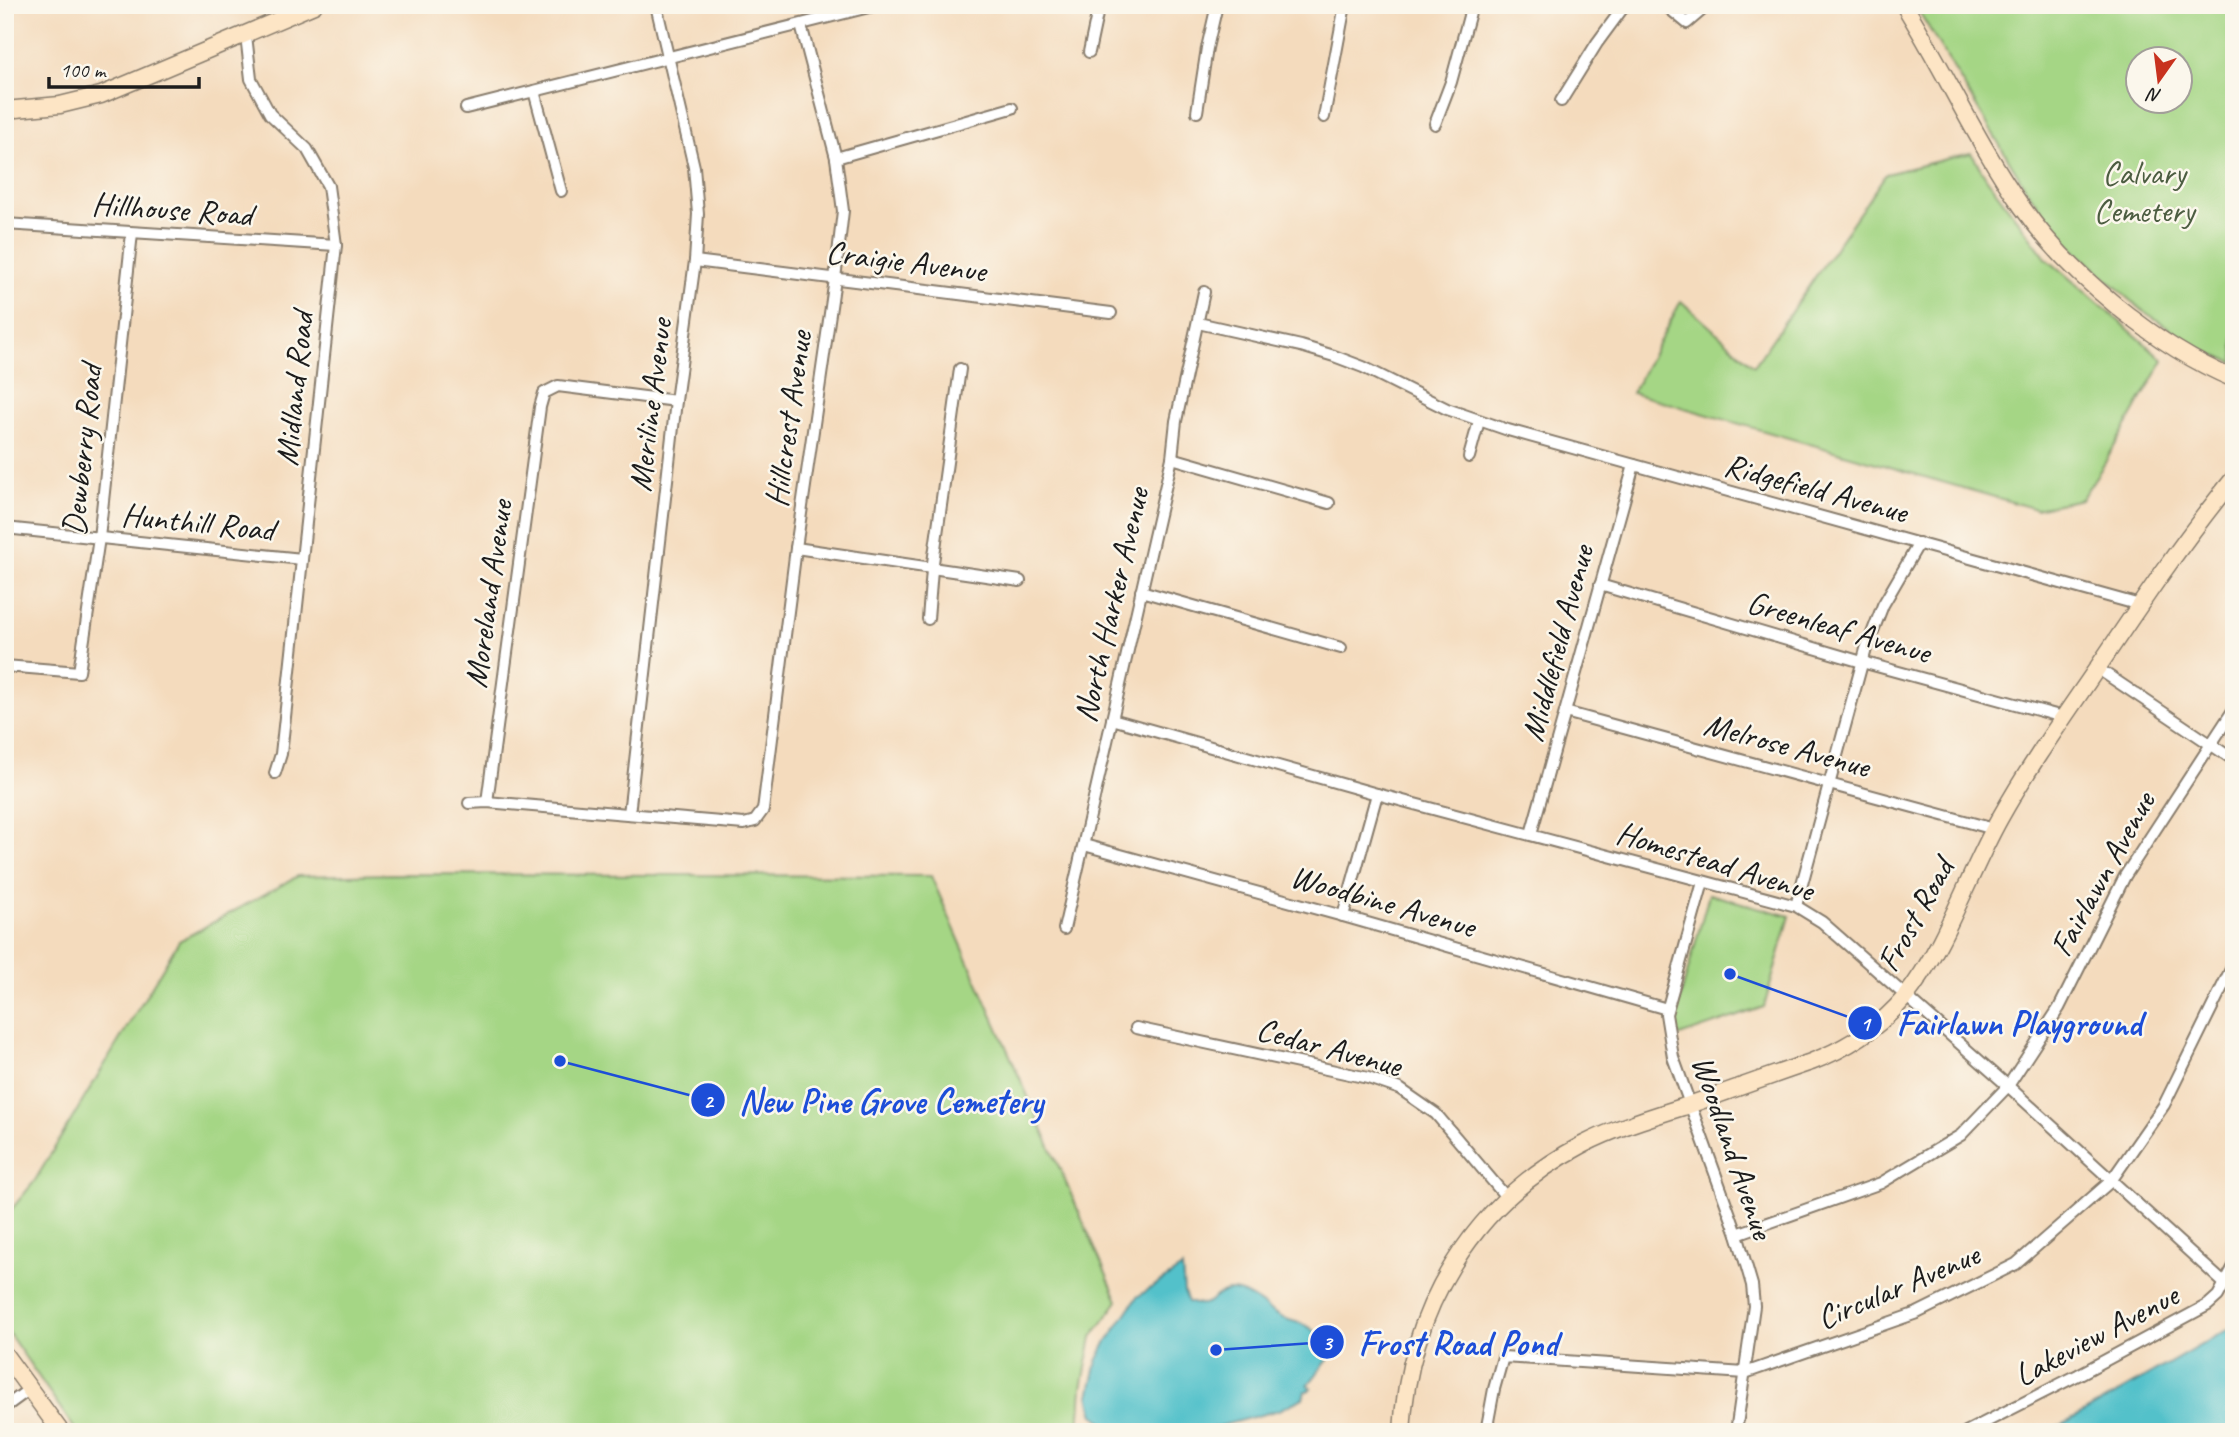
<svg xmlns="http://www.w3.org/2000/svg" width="2239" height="1437" font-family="Caveat,sans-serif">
  <rect width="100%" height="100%" fill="#fbf7ec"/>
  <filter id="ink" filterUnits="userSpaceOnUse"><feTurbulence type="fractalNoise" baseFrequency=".0143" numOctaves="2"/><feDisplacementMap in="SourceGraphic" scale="14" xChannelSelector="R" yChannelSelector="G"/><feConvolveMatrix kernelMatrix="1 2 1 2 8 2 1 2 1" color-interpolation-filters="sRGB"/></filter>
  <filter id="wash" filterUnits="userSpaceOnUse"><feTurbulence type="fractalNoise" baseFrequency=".00686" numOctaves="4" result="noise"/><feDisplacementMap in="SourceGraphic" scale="28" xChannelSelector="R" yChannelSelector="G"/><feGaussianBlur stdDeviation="1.57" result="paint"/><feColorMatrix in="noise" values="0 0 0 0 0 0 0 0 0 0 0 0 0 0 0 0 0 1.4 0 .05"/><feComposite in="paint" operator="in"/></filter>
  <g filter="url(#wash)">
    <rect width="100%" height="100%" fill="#f4dbbd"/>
    <g fill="#a5d685" stroke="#607950" stroke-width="2" fill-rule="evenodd">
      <path d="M1915 5H2234V363L2204 351 2142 310 2066 243 2027 190ZM2138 60H2180V102H2138Z"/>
      <path d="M1971 153 1987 179 2046 258 2164 360 2103 466 2081 499 2036 509 1632 393 1681 301 1754 366 1886 174Z"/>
      <path d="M394 874 931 876 1118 1301 1092 1337 1082 1388 1079 1429 1081 1432H77L5 1328V1217L34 1182 179 941 298 876Z"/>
      <path d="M1709 894 1790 916 1764 1007 1677 1037 1675 1017Z"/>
    </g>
    <g fill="#53c1ca" stroke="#386e73" stroke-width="2">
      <path d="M1182 1268 1184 1292 1188 1302C1216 1312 1211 1286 1238 1292 1254 1296 1267 1310 1281 1317 1291 1322 1303 1322 1312 1329 1323 1336 1320 1346 1335 1351L1308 1385 1311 1388 1308 1391H1305L1303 1398 1279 1410 1198 1432H1110L1106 1424 1094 1415 1089 1396 1097 1361 1105 1345 1137 1297Z"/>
      <path d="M2234 1326V1432H2047L2069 1421Z"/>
    </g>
  </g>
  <g filter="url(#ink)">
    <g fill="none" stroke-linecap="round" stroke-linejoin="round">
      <defs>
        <g id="minor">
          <path d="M1665 5 1687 23 1708 5"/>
          <path d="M246 35 251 79 270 114 307 149 328 186 336 245 281 754 275 773"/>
          <path d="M1089 52 1099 5"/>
          <path d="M534 91 561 191"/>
          <path d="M1561 101 1597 43 1625 5"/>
          <path d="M466 108 877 5"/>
          <path d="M1197 112 1207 48 1217 5"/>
          <path d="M1324 117 1345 5"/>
          <path d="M1435 124 1451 82 1472 5"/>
          <path d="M836 158 1012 108"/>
          <path d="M5 224 336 245"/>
          <path d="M695 261 1111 313"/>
          <path d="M1198 323 1301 346 1334 356 1363 367 1447 409 1508 430 2140 605"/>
          <path d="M1469 457 1479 421"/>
          <path d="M1172 458 1329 503"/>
          <path d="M5 528 302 559"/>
          <path d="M796 548 1020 581"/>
          <path d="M1600 585 1862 662 2063 717"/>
          <path d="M1141 591 1341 648"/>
          <path d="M928 619 932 570 960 369"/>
          <path d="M5 666 79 672 99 538 132 233"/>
          <path d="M2097 668 2234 760"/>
          <path d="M1565 712 1994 829"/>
          <path d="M1112 719 1377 794 1796 906 1822 922 2008 1086 2225 1284"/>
          <path d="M487 802 540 407 544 393 558 386 676 401"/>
          <path d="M469 803 487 802 744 824 755 821 763 810 796 548 835 279 843 211 836 158 801 25"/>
          <path d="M629 814 676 401 695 261 698 214 694 167 656 5"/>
          <path d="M1531 834 1634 465"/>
          <path d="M1084 845 1343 916 1667 1009"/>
          <path d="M1703 882 1666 1014 1673 1057 1737 1234 1752 1285 1754 1306 1736 1432"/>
          <path d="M1796 906 1866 649 1883 605 1919 543"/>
          <path d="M1343 916 1377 794"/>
          <path d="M1064 929 1172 458 1176 421 1204 292"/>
          <path d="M1136 1028 1368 1078 1400 1089 1436 1114 1507 1198"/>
          <path d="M1737 1234 1881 1183 1961 1135 2008 1086 2059 1008 2125 876 2234 709"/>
          <path d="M5 1407 31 1388"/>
          <path d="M1486 1432 1494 1389 1503 1357 1745 1373 1917 1313 2016 1264 2111 1181 2164 1105 2234 963"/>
          <path d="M1966 1432 2078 1375 2208 1305 2218 1296 2234 1266"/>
        </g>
        <g id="secondary">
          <path d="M1904 5C1945 71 1977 143 2022 207 2070 275 2157 347 2234 379"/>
          <path d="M5 110 60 105 101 95 314 5"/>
          <path d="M5 1355 61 1432"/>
          <path d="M1402 1432C1408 1309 1473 1202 1582 1145 1615 1128 1651 1117 1686 1106 1728 1091 1770 1076 1811 1062 1848 1048 1881 1026 1906 996 1945 947 1969 873 2000 818 2029 766 2064 717 2098 667 2141 603 2184 539 2234 478"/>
        </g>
      </defs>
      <use href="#minor" stroke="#887c6c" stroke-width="14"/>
      <use href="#secondary" stroke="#887c6c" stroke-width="19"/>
      <use href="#minor" stroke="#fff" stroke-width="10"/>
      <use href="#secondary" stroke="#fde5c5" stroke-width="16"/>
    </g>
  </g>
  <g text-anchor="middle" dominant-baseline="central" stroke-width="5" stroke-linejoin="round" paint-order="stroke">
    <g font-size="33" fill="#4c5d41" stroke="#fbf7ec">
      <text x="2144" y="173">Calvary<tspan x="2144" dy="38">Cemetery</tspan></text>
    </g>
    <g font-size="33" fill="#1c1c1c" stroke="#fbf7ec">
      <text transform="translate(172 209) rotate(4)">Hillhouse Road</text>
      <text transform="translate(906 261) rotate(7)">Craigie Avenue</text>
      <text transform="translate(294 389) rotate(-84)">Midland Road</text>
      <text transform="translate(650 405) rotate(-83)">Meriline Avenue</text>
      <text transform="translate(788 419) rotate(-82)">Hillcrest Avenue</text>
      <text transform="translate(82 450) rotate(-84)">Dewberry Road</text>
      <text transform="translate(1816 488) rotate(15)">Ridgefield Avenue</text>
      <text transform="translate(198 522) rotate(6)">Hunthill Road</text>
      <text transform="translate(488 594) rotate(-82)">Moreland Avenue</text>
      <text transform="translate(1111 605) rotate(-77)">North Harker Avenue</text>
      <text transform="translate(1839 627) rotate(16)">Greenleaf Avenue</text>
      <text transform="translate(1557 643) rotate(-75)">Middlefield Avenue</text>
      <text transform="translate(1787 745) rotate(15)">Melrose Avenue</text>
      <text transform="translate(1715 861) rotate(17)">Homestead Avenue</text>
      <text transform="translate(2102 874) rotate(-61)">Fairlawn Avenue</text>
      <text transform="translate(1383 901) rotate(16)">Woodbine Avenue</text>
      <text transform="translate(1915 915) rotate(-61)">Frost Road</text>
      <text transform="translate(1329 1047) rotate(15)">Cedar Avenue</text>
      <text transform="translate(1733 1147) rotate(71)">Woodland Avenue</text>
      <text transform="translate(1898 1286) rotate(-23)">Circular Avenue</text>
      <text transform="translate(2096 1335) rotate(-28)">Lakeview Avenue</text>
    </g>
  </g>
  <path fill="none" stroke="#1d4ed8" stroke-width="2.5" d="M1730 974L1865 1023M560 1061L708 1100M1216 1350L1327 1342"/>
  <g fill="#1d4ed8" stroke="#fbf7ec" stroke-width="2.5">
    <circle cx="1730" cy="974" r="7"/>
    <circle cx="560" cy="1061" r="7"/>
    <circle cx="1216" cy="1350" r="7"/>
    <circle cx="1865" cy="1023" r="18"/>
    <circle cx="708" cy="1100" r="18"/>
    <circle cx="1327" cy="1342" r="18"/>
  </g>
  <g font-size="21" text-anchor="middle" font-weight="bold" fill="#fff">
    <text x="1865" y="1031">1</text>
    <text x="708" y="1108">2</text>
    <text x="1327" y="1350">3</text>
  </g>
  <g font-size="35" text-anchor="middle" font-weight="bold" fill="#1d4ed8" stroke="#fbf7ec" stroke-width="5" stroke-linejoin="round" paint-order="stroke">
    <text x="2019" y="1035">Fairlawn Playground</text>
    <text x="891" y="1113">New Pine Grove Cemetery</text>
    <text x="1458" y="1355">Frost Road Pond</text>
  </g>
  <rect width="2239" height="1437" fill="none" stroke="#fbf7ec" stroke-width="28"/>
  <g transform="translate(2159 80) rotate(194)"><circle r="33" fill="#fbf7ec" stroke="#a29f99" stroke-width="2"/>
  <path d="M0-5L12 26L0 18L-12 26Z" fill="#c8321e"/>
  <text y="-10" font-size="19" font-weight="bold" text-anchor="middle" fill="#1c1c1c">N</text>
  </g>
  <path d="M49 77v10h150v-10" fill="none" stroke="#1c1c1c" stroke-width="3.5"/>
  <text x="60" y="77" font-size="21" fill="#1c1c1c" stroke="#fbf7ec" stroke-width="5" paint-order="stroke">100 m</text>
</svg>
